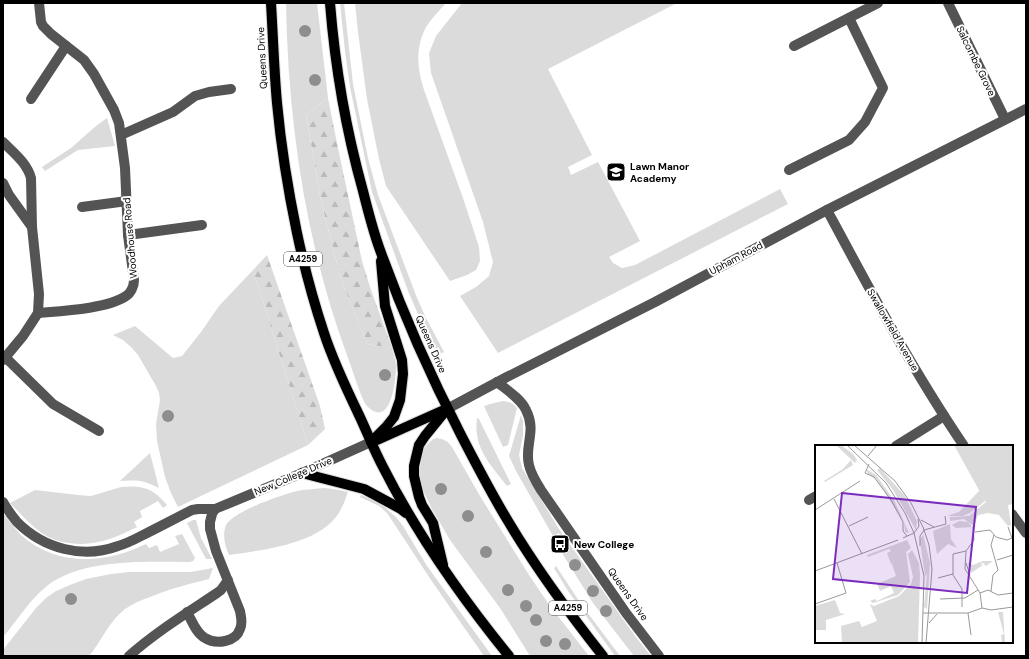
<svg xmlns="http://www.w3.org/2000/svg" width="1029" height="659" font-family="'DM Sans',sans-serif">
  <defs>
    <pattern id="forest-firs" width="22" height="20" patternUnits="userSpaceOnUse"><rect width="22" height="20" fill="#dbdbdb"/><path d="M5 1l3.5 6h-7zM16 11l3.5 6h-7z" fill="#bababa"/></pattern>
  </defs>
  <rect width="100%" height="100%" fill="#fff"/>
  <g fill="#dbdbdb">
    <path d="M286 3H317L328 98 306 115 321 201 341 279 367 344 392 348C393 354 396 360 396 366 396 380 391 430 367 406 361 399 352 368 348 358 306 245 288 124 286 3Z"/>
    <path d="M340 3H344L353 84 368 158 378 195 417 298 426 318 444 352 436 356 408 291 372 192 350 87 345 51Z"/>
    <path d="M355 3H446C439 11 431 19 426 27 415 49 417 68 424 90L463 198 479 247 480 261 476 270 467 275 450 281 386 186 379 159 367 99 358 32Z"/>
    <path d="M462 3H677L548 69 592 155 568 167 571 175 598 162 640 241 609 257 613 263 622 268 635 265 780 189 788 204 498 353 460 296 476 287 489 276 493 262 483 222 431 73 429 53 436 36Z"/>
    <path d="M107 118 115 146 78 150 45 171 42 167 71 148 96 126Z"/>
    <path d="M253 270 308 445 178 507 171 493 165 477 157 441 156 424 160 400 159 393 156 386 138 355 132 348 123 340 113 335 135 326 173 358 182 356 201 332 219 306Z"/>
    <path d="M503 401C510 402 513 403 517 408L508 445 503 447 484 406 490 404Z"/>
    <path d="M521 415 523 421V436L519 455 522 468 559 529 635 636 651 656H634L593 603 562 553 568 550 559 533 553 536 516 471 509 456Z"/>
    <path d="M477 418 479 419 511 484 507 486C490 464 473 448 477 418Z"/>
    <path d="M437 438C444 439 448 441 452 447L480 496 529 575 550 606 589 656H530L500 608 450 540 432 509 423 490 420 479V467L422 455 425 447 433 439Z"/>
    <path d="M150 453 159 488C143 480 137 480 120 481Z"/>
    <path d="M121 487C143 485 153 488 167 505L163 508 158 501 140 511 142 517 134 522 137 527C115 538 94 547 69 543 60 542 51 539 43 534 31 526 20 513 10 503L35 490 78 495 91 496Z"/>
    <path d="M325 488 339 490 348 492C346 497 344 504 341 509 324 544 263 550 229 555 225 546 222 535 226 525 234 511 281 495 297 491 306 489 316 489 325 488Z"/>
    <path d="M361 495 371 499 381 504 396 517 403 526 427 566 492 656H484L431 580 395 525 387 513 379 506 360 497Z"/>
    <path d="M3 513C9 520 14 528 21 535 57 567 105 564 146 544L149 548 157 545 160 552 179 544 175 536 182 534 195 558 193 561 190 562C147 562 82 558 47 586 29 600 18 620 3 637Z"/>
    <path d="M193 520H196L201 538 212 559H206L187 523Z"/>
    <path d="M556 566 581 604 620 656H615L568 591 554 568Z"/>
    <path d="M213 568 209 579C189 584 169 589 150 597 141 600 132 604 125 609 109 621 101 642 89 656H3V650L36 608 46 598 56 591 70 585 86 579 111 574 129 572H191Z"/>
  </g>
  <g fill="url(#forest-firs)">
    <path d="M328 98 338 148 362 261 371 290 392 348 367 344 341 279 321 201 306 115Z"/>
    <path d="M267 255 320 406 325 429 308 445 253 270Z"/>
  </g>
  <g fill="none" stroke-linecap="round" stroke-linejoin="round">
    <defs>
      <g id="major">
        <path d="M271 3C273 36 274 70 277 103 281 146 288 190 297 233 304 266 313 300 324 333 333 361 346 388 359 415 367 432 374 450 383 467 417 534 461 597 509 656"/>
        <path d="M330 3C335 66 346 130 363 191 368 211 373 231 380 250 403 314 430 375 461 435 476 464 491 493 508 521 536 568 569 613 603 656"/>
        <path d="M377 440 444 410"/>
        <path d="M371 442 386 427 394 417 400 400 403 374 402 360 385 306 381 261"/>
        <path d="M302 473 364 489 401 509 406 513"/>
        <path d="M443 565 433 523 422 505 419 497 414 476V466L419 445 425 436 447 409"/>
      </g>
    </defs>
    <use href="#major" stroke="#dbdbdb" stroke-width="12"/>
    <g stroke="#545454" stroke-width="10">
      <path d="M948 3 1005 119"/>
      <path d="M794 46 878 3"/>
      <path d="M31 99 66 46"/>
      <path d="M121 135 173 112 195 96 209 92 231 89"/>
      <path d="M3 142C14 153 27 163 31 178L32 227 39 294 38 313 23 336 3 360"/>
      <path d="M789 170 849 140 865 122 883 88 849 18"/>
      <path d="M3 183 9 195 32 227"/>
      <path d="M82 207 127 201"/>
      <path d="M827 210C870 290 913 371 964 446"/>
      <path d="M128 235 202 225"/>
      <path d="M38 313C61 311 107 309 126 296 131 293 134 286 134 280L128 235 125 168 119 123 114 110 94 74 84 60 51 34 43 26 41 22 39 3"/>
      <path d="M5 357 53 404 99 431"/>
      <path d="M497 382C507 390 521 399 526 410 537 431 524 446 529 465 531 474 536 482 541 490L626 613 659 656"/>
      <path d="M447 409 505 378 655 302 827 210 1026 109"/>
      <path d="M896 446 944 416"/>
      <path d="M809 500 816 496"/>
      <path d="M3 502C7 509 12 516 17 522 44 549 83 559 118 546 129 543 139 537 149 532 163 525 178 517 192 510L198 509H215L302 473 371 442"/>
      <path d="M1012 514 1026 533"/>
      <path d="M187 612C192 621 196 633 205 638 216 645 236 642 240 629 243 623 241 617 240 611L216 551 210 529V522L212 514 215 509"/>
      <path d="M129 656C156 632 187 613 217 593L221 590 228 580"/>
    </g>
    <use href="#major" stroke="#000" stroke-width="10"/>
  </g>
  <g fill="#8e8e8e">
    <circle cx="305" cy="31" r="6"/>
    <circle cx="315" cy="80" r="6"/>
    <circle cx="385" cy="375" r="6"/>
    <circle cx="168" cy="416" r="6"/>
    <circle cx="441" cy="489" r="6"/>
    <circle cx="468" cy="516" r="6"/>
    <circle cx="486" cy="552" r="6"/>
    <circle cx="575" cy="565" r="6"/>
    <circle cx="508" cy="590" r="6"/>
    <circle cx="593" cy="591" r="6"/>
    <circle cx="71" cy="599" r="6"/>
    <circle cx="526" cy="606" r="6"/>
    <circle cx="606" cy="611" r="6"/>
    <circle cx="536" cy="620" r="6"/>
    <circle cx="546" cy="641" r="6"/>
    <circle cx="565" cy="644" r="6"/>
  </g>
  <defs>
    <symbol id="school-square" viewBox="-11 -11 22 22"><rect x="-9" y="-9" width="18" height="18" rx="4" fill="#000" stroke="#fff"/><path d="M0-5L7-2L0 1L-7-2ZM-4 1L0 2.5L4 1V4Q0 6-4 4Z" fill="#fff"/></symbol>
    <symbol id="bus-square" viewBox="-11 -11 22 22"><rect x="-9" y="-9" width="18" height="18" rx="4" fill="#000" stroke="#fff"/><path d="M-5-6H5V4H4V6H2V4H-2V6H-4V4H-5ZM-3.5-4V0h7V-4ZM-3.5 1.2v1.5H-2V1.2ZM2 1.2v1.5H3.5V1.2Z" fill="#fff"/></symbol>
  </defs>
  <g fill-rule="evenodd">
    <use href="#school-square" x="605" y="161" width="22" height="22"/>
    <use href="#bus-square" x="549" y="533" width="22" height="22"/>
  </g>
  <g text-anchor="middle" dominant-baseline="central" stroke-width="4" stroke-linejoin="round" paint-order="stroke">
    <g fill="#fff" stroke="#4c4c4c" stroke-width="1">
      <rect x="284" y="252" width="38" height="14" rx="3"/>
      <rect x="549" y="601" width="38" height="14" rx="3"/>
    </g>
    <g font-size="9" font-weight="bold" fill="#000">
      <text x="303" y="259">A4259</text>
      <text x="568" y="608">A4259</text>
    </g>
    <g font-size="10" fill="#000" stroke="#fff">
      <text transform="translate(262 58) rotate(-93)">Queens Drive</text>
      <text transform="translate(976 61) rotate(64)">Salcombe Grove</text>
      <text transform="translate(130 238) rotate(-95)">Woodhouse Road</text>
      <text transform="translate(736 258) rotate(-28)">Upham Road</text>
      <text transform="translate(893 330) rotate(60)">Swallowfield Avenue</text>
      <text transform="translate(431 344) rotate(66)">Queens Drive</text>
      <text transform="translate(293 476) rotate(-23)">New College Drive</text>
      <text transform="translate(628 594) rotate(55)">Queens Drive</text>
    </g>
    <g font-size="10" font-weight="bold" fill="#000" stroke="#fff" text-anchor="start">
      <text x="630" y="166">Lawn Manor<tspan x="630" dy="12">Academy</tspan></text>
      <text x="574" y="544">New College</text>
    </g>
  </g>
  <g transform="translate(815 445)">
    <rect width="198" height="198" fill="#fff"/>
    <path d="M21 0H26L38 9 42 15 40 18ZM36 15 38 20 10 37 9 36 28 24ZM65 23 90 51 102 76 101 85 78 45 62 25ZM51 24 61 30 79 55 94 88 90 87 89 77 61 34 53 29ZM165 45 170 56 155 68 148 71H132L144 67ZM171 57 175 64 173 68 163 70 159 81 149 74 135 76V72L154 71ZM144 76 153 77 157 82 141 83 137 80ZM135 79 136 94 142 103 133 99 122 109 118 86ZM108 89 115 118 112 164 109 162 113 117 105 95ZM92 95 96 103 91 107 95 137 83 150 58 158 55 156 60 154 62 156 79 148 76 141 65 146 62 139 81 131 77 119 80 118 76 119 72 108 76 106 74 104 53 112 52 110ZM97 105 104 118 105 130 103 198H27L26 181 44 176 47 182 62 176 55 159 59 161 84 151 96 139 98 132 93 109ZM168 116H178L171 121 168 118 165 119 168 120 156 128 153 118 158 120ZM20 155 25 168 30 169 11 175V185H0V161ZM183 167H188L190 198H187L186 190 189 189Z" fill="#dbdbdb"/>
    <path d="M105 97 109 98 113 117V129L110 131Z" fill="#dbdbdb"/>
    <path d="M139 0H198V59L193 60 196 80 193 81 184 70 173 68 174 63Z" fill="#dbdbdb"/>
    <path fill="none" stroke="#999" stroke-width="1" d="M32 0 71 38 90 68 99 88 109 131 107 198M39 0 80 36 96 58 108 82 114 100 117 124 111 198M53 11 62 0M54 19 50 28 59 32 76 55 88 77V86L92 91M19 54 47 109M0 65 45 36M106 75 119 82M34 81 53 72M158 82 159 95 151 106 150 124 165 148 167 163M193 82 198 96M109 85 131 79 130 71M160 87 175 85 181 92 192 95 197 93M99 88 104 81 103 74M88 93 99 88M105 101V91L109 85M182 115 198 110M151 118 155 130M0 126 83 95M123 133 138 129M176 146 178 130 183 125 176 100 179 90M165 148 173 145 183 150 198 148M125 154 150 153 163 145M0 159 31 148 22 118M147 162V144L138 130V109L151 106M108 168H153L167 163 176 165 198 162M153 168 156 190M114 178 122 169"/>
    <path fill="#7b2cbf" fill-opacity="0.15" stroke="#7b2cbf" stroke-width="2" d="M27 48 161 62 152 148 18 134Z"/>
    <rect width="198" height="198" fill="none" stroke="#000" stroke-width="2"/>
  </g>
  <rect width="1029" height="659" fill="none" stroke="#000000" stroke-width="8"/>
</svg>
